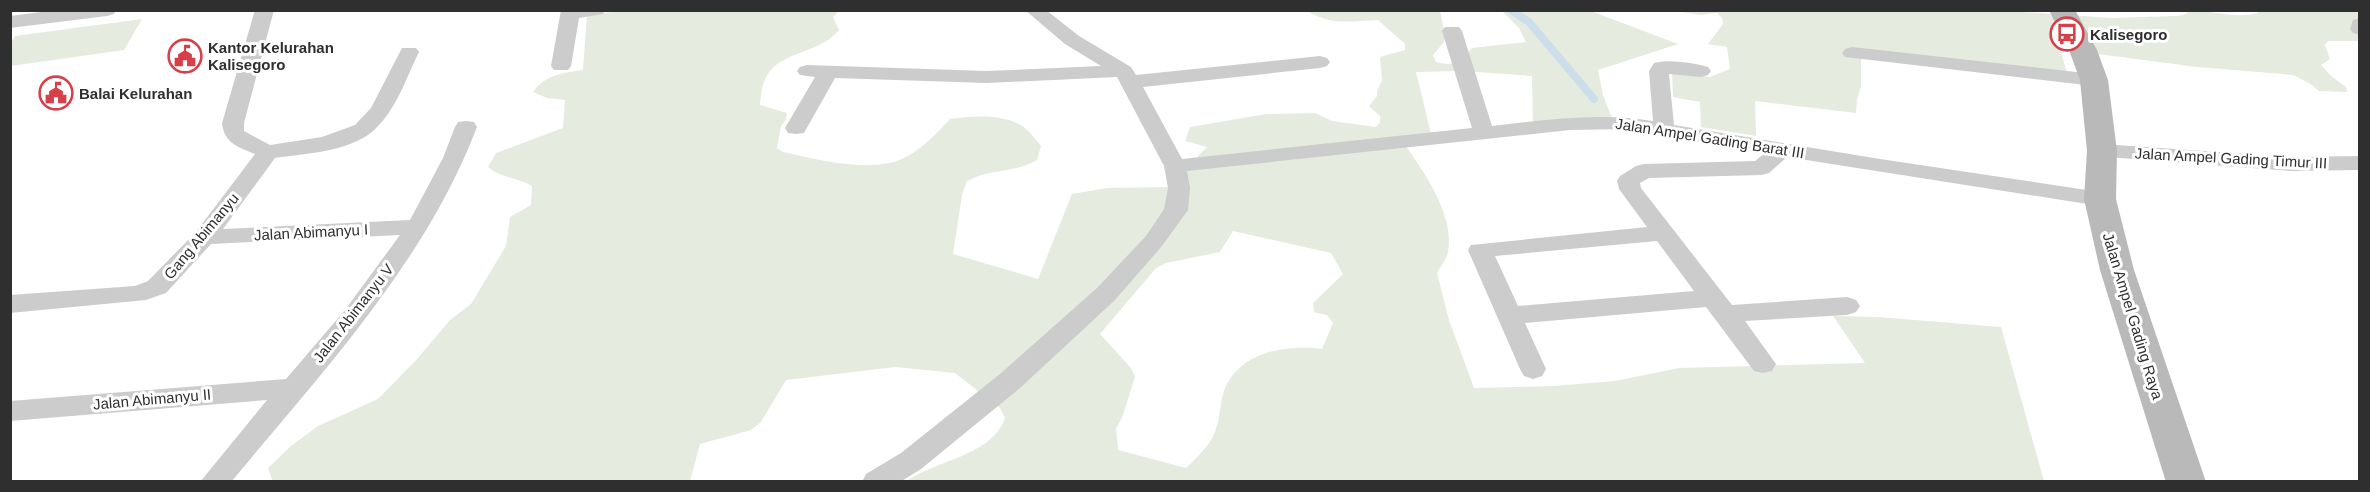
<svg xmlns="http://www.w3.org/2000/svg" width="2370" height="492" font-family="Helvetica,sans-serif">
  <rect width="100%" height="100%" fill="#fff"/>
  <g fill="#e5ebdf" fill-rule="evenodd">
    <path d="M629 10 839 11 833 17 839 30C819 55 774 51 764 82 761 89 761 97 760 105L787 113 786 120 781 126 777 148 783 152C820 160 874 175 908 156 924 147 938 132 950 119 973 116 1004 113 1025 128 1031 133 1036 140 1041 146L1037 160C1015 173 989 169 967 181L962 195 953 254 1038 279 1072 194 1107 188 1168 187 1207 147 1185 141 1190 127 1266 114 1315 113 1332 121 1376 127 1380 122V116L1369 106 1377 96V91L1382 80 1380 57 1405 50V44L1378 20C1353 21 1329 26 1308 11H1440L1445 34 1444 42 1433 55 1436 62 1446 64 1460 63 1472 48 1526 42 1519 28 1502 11 1588 10 1678 44 1598 70 1603 95 1612 118 1533 126 1532 76 1463 71 1416 72 1431 134 1399 137C1421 167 1455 213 1448 252 1447 259 1440 267 1437 273L1449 320 1474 388 1554 386 1615 381 1679 368 1865 363 1833 316 1878 317 2001 327 2044 481H907C936 460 992 456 1005 418L1000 408 955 373 895 367 786 380 761 422 751 430 700 444 690 481 273 482 268 468 291 446 318 426 378 399 418 358 450 320 471 304 506 246 510 217 531 205 532 186C515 176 503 179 488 167L496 153 563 128 565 100 547 98 533 92C545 75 562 73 583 70L587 15ZM1233 231 1331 253 1343 274 1313 303 1314 312 1327 315 1333 323 1322 349C1286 344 1238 352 1224 391 1220 404 1220 419 1215 432 1209 447 1197 457 1186 468L1118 450 1116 428 1122 418 1135 377 1131 368 1100 334 1156 268 1166 263 1220 252Z"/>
    <path d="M2191 10C2216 11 2233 19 2258 13L2257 10 2359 12V41H2328L2325 45 2330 59 2321 65 2330 75 2346 87 2347 92 2319 91 2309 83 2293 75 2197 67 2060 49 2068 76 1861 56V86L1857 100 1856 113 1755 101 1756 136 1701 127 1700 102 1673 97 1672 72 1710 77 1730 69 1727 47 1708 44 1723 24 1722 18 1717 13 1701 15 1675 11H2009L2112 18 2175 16 2184 15Z"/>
    <path d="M142 19 124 50 11 66V43L15 36Z"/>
  </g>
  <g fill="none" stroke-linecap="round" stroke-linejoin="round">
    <path stroke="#ccdeea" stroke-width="8" d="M1511 10 1529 22 1594 99"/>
    <g fill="#ccc" fill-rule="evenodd">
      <path d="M57 10H116L114 14 107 16 10 28V16Z"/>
      <path d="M255 10H274L244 123V131L270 145 322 137 355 125 371 108 402 48H416L419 52C407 76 398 105 379 125 356 152 308 153 275 158L223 229 410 220 443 158 455 127 458 122 466 121 474 122 477 127C425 263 323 371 231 482H200L267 400 10 421V401L286 379 345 310 400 235 211 244 166 293 146 300 10 313V295L135 286 148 281 196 232 255 154C238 147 224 143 222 123Z"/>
      <path d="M561 10H605L603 14 579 18 571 66 568 70H554L551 66Z"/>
      <path d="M1025 10H1046L1079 36 1131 67 1136 75 1320 56 1327 58 1330 62 1327 66 1320 68 1143 87 1182 159 1472 128 1442 31 1445 27H1459L1462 31 1492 126C1546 120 1599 112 1653 121L1649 71 1654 63C1670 59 1692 63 1708 67L1711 71 1708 75 1701 77 1669 74 1674 125 1880 159 2100 192 2108 194 2111 199 2108 204 2100 206 1787 157 1769 173 1761 175 1649 178 1640 183 1641 188 1732 305 1847 297 1856 300 1860 306 1856 312 1847 315 1745 321 1776 364 1772 371 1763 373 1754 371 1706 307 1525 323 1546 369 1542 376 1533 379 1524 376 1520 369 1468 250 1471 245 1647 227 1619 189 1617 181 1620 176 1636 166 1644 164 1755 161 1765 153 1626 129 1570 130 1187 171 1190 188 1188 210 1162 246 1115 300 1020 388 921 469 900 482H862L866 474 901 453 1000 374 1097 288 1146 236 1164 209 1168 188 1164 166 1117 77 987 83 835 78 804 133 796 134 788 133 785 128 815 77 800 75 797 71 800 67 807 65 987 71 1101 66 1065 44ZM1657 241 1694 291 1518 306 1495 256Z"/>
      <path d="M2360 18V35L2353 33 2350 29 2353 20Z"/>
      <path d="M1852 47 2094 74 2101 76 2104 80 2101 84 2094 86 1845 57 1842 53 1845 49Z"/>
      <path d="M2102 144 2290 157 2360 156V170L2290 171 2094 156 2091 151 2094 146Z"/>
    </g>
    <path fill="#b9b9b9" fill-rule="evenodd" d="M2049 10H2075L2097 50 2108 80 2117 151 2116 199 2134 270 2206 482H2166L2100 270 2084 199 2087 151 2080 80 2069 50Z"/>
  </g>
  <defs>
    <symbol id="bus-ring" viewBox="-11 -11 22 22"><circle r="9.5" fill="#fff" stroke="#d84049" stroke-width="1.5"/><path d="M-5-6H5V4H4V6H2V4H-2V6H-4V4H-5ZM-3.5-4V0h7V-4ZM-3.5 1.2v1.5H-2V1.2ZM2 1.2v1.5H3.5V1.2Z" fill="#d84049"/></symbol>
    <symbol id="civic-ring" viewBox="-11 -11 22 22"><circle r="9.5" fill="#fff" stroke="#d84049" stroke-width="1.5"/><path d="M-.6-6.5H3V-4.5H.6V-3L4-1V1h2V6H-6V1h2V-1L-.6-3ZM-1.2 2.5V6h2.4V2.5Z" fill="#d84049"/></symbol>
  </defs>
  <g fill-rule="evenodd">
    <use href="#bus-ring" x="2048" y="15" width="38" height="38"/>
    <use href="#civic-ring" x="166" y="37" width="38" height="38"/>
    <use href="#civic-ring" x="37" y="74" width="38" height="38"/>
  </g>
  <g text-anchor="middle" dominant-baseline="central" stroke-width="6" stroke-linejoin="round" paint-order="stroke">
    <g font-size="15" font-weight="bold" fill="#2f2f2f" stroke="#fff" text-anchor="start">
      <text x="2090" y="34">Kalisegoro</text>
      <text x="208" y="47">Kantor Kelurahan<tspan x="208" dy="17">Kalisegoro</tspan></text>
      <text x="79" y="93">Balai Kelurahan</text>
    </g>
    <g font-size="15" fill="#2f2f2f" stroke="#fff">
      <text transform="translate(1710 138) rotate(9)">Jalan Ampel Gading Barat III</text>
      <text transform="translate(2231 158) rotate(3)">Jalan Ampel Gading Timur III</text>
      <text transform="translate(311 232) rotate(-3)">Jalan Abimanyu I</text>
      <text transform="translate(201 236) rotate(-50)">Gang Abimanyu</text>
      <text transform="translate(353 313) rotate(-52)">Jalan Abimanyu V</text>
      <text transform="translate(2133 316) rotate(73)">Jalan Ampel Gading Raya</text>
      <text transform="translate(152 399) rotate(-5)">Jalan Abimanyu II</text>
    </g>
  </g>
  <rect width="2370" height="492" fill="none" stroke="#2f2f2f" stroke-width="24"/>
</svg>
